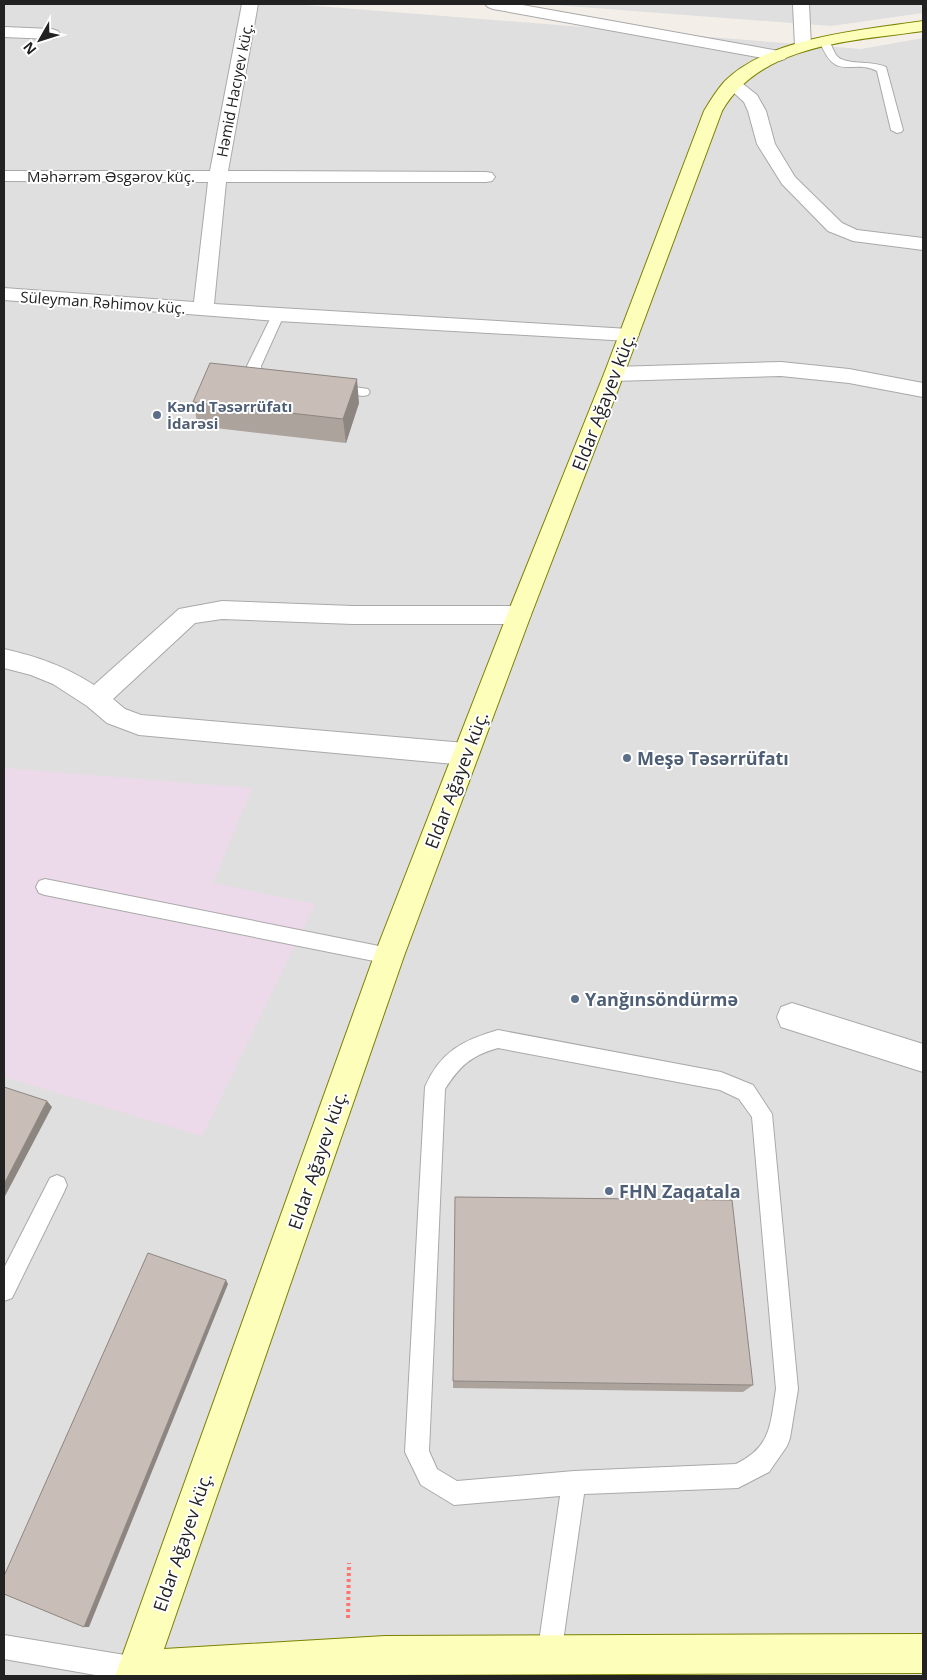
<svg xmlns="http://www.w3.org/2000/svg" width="927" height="1680" font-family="'Open Sans',sans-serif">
  <rect width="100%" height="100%" fill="#f3efe8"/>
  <g fill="#e0dfdf">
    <path d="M4 4H292L861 49 923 38V1676H4Z"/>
    <path d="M542 4H923V13L831 26Z"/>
  </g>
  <path fill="#ecdaea" d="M4 768 252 788 213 883 315 904 202 1136 4 1077Z"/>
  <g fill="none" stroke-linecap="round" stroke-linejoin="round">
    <defs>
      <g id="lane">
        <path d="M825 39 829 40C831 44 833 50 836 55 844 66 872 60 886 67L903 130 901 132 897 133 891 130 877 71C851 58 836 83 820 42Z"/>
        <path d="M278 311 284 315 261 366 262 373 276 378 278 381 271 385 260 383 251 378 247 366 272 315Z"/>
        <path d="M334 384 368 389 370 392 368 395 363 396 329 391 327 388 329 385Z"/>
        <path d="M45 879 389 948 396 950 398 956 396 962 389 964 45 895 39 893 36 887 39 881Z"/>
        <path d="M498 1030 721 1072 753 1085 772 1114 798 1389 790 1438 787 1446 769 1472 738 1488 584 1494 561 1656 558 1665 549 1668 540 1665 537 1656 560 1496 454 1505 421 1485 405 1452 425 1087C440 1052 463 1040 498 1030ZM498 1048 720 1090 739 1099 752 1117 776 1389C770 1425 772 1446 736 1464L574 1471 457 1481 437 1469 429 1451 445 1089C460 1066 470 1056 498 1048Z"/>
        <path d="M57 1175 64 1178 67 1185 64 1192 12 1298 4 1301V1268L50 1178Z"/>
        <path d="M4 1635 137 1657 146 1661 150 1670 147 1676H101L4 1659Z"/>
      </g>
      <g id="street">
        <path d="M242 4H258L228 171 486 172 492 173 495 177 492 181 486 182H226L214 304 629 329 636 331 639 335 636 339 629 341 278 321 4 300V288L194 302 208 182 4 181V171H210Z"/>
        <path d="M485 4H517L779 51 785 53 787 56 785 59 779 61 493 9 488 7Z"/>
        <path d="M793 4H809L811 47 809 50H797L795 47Z"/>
        <path d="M4 27 52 29 58 31 60 34 58 37 52 39 4 37Z"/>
        <path d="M732 79 738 80 757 95 766 111 775 144 795 177 842 223 857 230 923 238V250L853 241 828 231 782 184 757 144 748 111 744 102 724 84 726 80Z"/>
        <path d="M781 362 849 369 923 383V397L849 383 781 376 614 381 607 379 604 374 607 369 614 367Z"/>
        <path d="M222 601 353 606H519L528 609 531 615 528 621 519 624H353L222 619 195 623 113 699 125 709 141 715 465 743 474 746 478 754 474 762 465 765 139 735 107 723 87 706 53 684 31 675 4 668V649C39 657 64 666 94 685L179 609Z"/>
        <path d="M792 1003 923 1044V1072L781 1027 777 1017 781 1007Z"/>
      </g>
      <path id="secondary" d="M923 21V31C854 41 761 43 722 111L624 374 531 615 404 956 164 1649 385 1636 923 1634V1673L115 1676 374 956 507 615 604 374 704 111C710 101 716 91 724 82 768 37 863 30 923 21Z"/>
    </defs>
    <use href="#lane" stroke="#a9a9a9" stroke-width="2"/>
    <use href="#street" stroke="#a9a9a9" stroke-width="2"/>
    <use href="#secondary" stroke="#7b8200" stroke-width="2"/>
    <path stroke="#ff746d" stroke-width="4" stroke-dasharray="3 3" stroke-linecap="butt" d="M348 1618 349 1563"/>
    <use href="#lane" fill="#fff" fill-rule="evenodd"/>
    <use href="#street" fill="#fff" fill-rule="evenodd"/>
    <use href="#secondary" fill="#fefebb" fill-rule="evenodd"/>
  </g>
  <g fill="#aca39d">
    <path d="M193 402 359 403 346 443 198 426Z"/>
    <path d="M453 1381 753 1385 743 1392 453 1388Z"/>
  </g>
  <g fill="#8c8580">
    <path d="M357 379 359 403 346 443 343 419Z"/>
    <path d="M47 1101 52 1107 4 1198V1184Z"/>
    <path d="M226 1280 228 1284 89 1627H84Z"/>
  </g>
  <g fill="#c8beb7" stroke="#8c8580">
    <path d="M210 363 357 379 343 419 193 402Z"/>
    <path d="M4 1087 47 1101 4 1184Z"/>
    <path d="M455 1197 732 1200 753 1385 453 1381Z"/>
    <path d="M148 1253 226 1280 84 1627 4 1594V1576Z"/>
  </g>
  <g fill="#5c6f8a" stroke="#fff" stroke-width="2">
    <circle cx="157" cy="415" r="5"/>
    <circle cx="627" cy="758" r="5"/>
    <circle cx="575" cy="999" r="5"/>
    <circle cx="609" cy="1191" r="5"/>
  </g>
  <g text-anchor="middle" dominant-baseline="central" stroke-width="4" stroke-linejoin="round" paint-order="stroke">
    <g font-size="15" fill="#222" stroke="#fff">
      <text transform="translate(234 90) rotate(-79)">Həmid Hacıyev küç.</text>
      <text x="111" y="176">Məhərrəm Əsgərov küç.</text>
      <text transform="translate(103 302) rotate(4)">Süleyman Rəhimov küç.</text>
    </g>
    <g font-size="15" font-weight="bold" fill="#4e5e75" stroke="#fff" text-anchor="start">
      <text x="167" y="406">Kənd Təsərrüfatı<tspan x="167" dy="17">İdarəsi</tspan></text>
    </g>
    <g font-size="18" fill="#222" stroke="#fff">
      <text transform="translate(603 402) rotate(-69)">Eldar Ağayev küç.</text>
      <text transform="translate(456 780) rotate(-69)">Eldar Ağayev küç.</text>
      <text transform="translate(317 1160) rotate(-71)">Eldar Ağayev küç.</text>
      <text transform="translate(182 1542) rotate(-71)">Eldar Ağayev küç.</text>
    </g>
    <g font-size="18" font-weight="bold" fill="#4e5e75" stroke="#fff" text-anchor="start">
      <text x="637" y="758">Meşə Təsərrüfatı</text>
      <text x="585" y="999">Yanğınsöndürmə</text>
      <text x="619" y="1191">FHN Zaqatala</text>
    </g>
  </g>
  <rect width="927" height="1680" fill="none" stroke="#222222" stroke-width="10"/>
  <g transform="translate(40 40) rotate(231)" stroke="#ffffff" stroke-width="4" paint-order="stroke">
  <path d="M0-4L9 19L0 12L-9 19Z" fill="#222222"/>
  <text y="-8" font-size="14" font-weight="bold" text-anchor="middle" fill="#222222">N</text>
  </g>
</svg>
